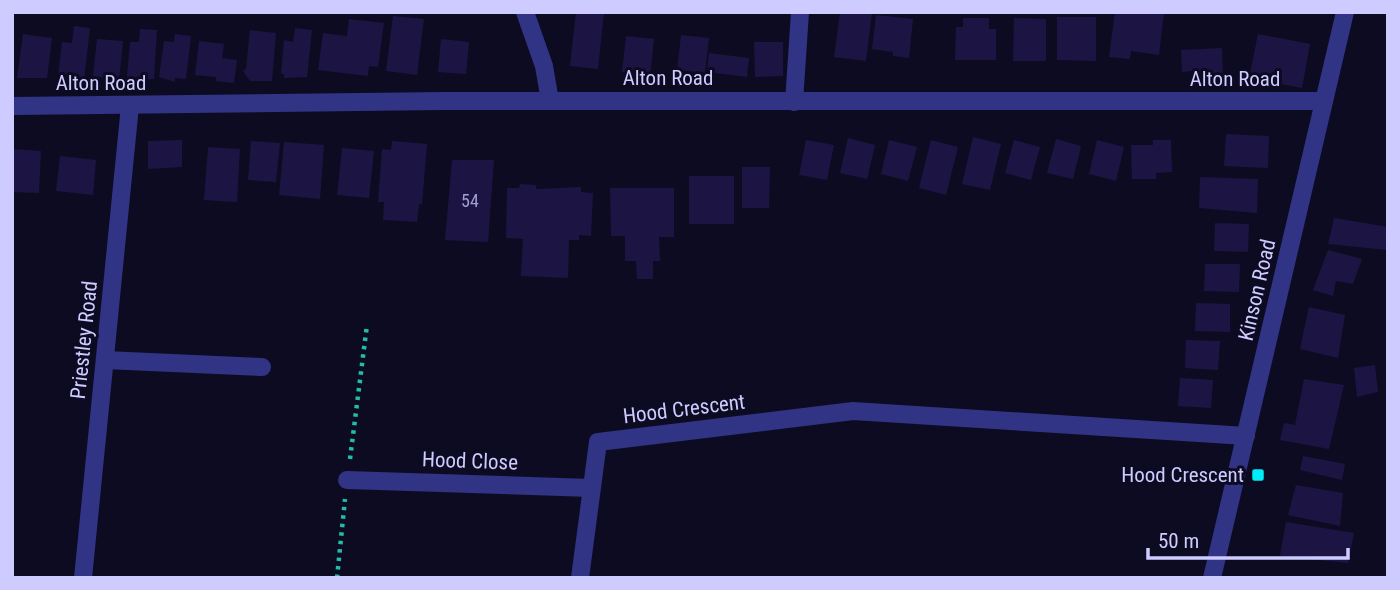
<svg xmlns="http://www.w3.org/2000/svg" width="1400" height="590" font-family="'Roboto Condensed',sans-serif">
  <rect width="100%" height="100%" fill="#0d0b21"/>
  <g fill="#1c1544">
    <path d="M576 12H604L598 69 570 66Z"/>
    <path d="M840 12H872L866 61 834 57Z"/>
    <path d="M1115 12H1164L1159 55 1131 51 1130 59 1109 57Z"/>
    <path d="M876 15 913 19 909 58 893 56V52L872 49Z"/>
    <path d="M393 16 424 19 417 75 386 71Z"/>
    <path d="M1057 17H1096V61L1057 60Z"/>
    <path d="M963 18H989V29H996V60H955L956 27H963Z"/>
    <path d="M1014 18 1046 19V61H1013Z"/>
    <path d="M349 19 384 23 378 67 369 66 368 76 318 70 323 33 347 36Z"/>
    <path d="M74 26 90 28 84 80 73 78V81L58 76 62 42 72 43Z"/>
    <path d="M295 28 312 30 307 77 284 78V74H281L284 40 293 42Z"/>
    <path d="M140 29 157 30 154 79 130 80 127 76 130 42H139Z"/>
    <path d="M250 30 276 33 272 81H250L243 71 246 69Z"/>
    <path d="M23 34 52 38 47 78H17Z"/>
    <path d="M175 34 191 36 186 79 175 78V82L159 77 164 41 174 42Z"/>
    <path d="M1258 34 1310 44 1302 88 1249 78Z"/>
    <path d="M681 35 709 38 705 73 677 70Z"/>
    <path d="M626 36 654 39 650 76 622 72Z"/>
    <path d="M97 39 123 41 119 80 93 76Z"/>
    <path d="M441 39 469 42 466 74 438 72Z"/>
    <path d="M199 41 224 44 222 58 237 60 234 83 216 81V77L195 75Z"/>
    <path d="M754 42H783V76L755 77Z"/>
    <path d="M1222 48 1223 81 1193 82V71L1182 72 1181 50Z"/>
    <path d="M709 53 749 58 747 77 707 72Z"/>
    <path d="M1226 134 1269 136 1268 168 1224 166Z"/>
    <path d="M973 137 1001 144 990 190 962 184Z"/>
    <path d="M848 138 875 145 867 179 840 173Z"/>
    <path d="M1056 139 1081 146 1073 179 1047 173Z"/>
    <path d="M182 140V167L148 169V141Z"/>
    <path d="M806 140 834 145 827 180 799 175Z"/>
    <path d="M889 140 917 147 908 181 881 174Z"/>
    <path d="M931 140 958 147 946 195 919 188Z"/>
    <path d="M1014 140 1040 147 1031 180 1005 173Z"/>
    <path d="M1097 140 1124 147 1116 181 1089 174Z"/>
    <path d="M1153 140H1171L1172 172 1156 173V179H1132L1131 145H1153Z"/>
    <path d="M251 141 280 143 276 182 248 180Z"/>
    <path d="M392 141 427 144 422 204H419L417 222 383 220 384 202H378L382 149 391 150Z"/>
    <path d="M284 142 324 145 320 199 279 195Z"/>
    <path d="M208 147 240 149 237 202 204 200Z"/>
    <path d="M342 148 374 151 369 198 337 195Z"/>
    <path d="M12 149 41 151 39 193 12 192Z"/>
    <path d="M60 156 96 160 93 195 56 191Z"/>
    <path d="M452 160H494L488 242 445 240Z"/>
    <path d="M742 167H770L769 208H742Z"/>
    <rect x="689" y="176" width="45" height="48"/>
    <path d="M1200 177 1258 179 1257 213 1199 208Z"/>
    <path d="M520 184 536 185V189L581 187V192L593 193 591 236 579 235V240H569L568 278 521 276 523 239 506 238 507 188H519Z"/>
    <path d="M610 188H674V237H659L660 261H653V279H637L636 261H625V236H611Z"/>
    <path d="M1334 218 1388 227 1387 250 1328 244Z"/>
    <path d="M1215 223 1249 224 1248 252 1214 251Z"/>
    <path d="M1328 250 1362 259 1353 284 1336 281 1333 296 1313 290Z"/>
    <path d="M1205 264H1240L1239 292 1204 291Z"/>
    <path d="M1196 303 1230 304V332L1195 331Z"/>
    <path d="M1309 307 1345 315 1338 358 1300 349Z"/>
    <path d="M1186 340 1220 341 1218 370 1185 368Z"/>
    <path d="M1375 365 1378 392 1357 397 1354 368Z"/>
    <path d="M1180 378 1213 380 1211 408 1178 406Z"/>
    <path d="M1304 379 1344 385 1329 449 1280 440 1284 423 1295 425Z"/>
    <path d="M1303 456 1345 464 1342 480 1300 470Z"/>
    <path d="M1296 485 1343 493 1340 526 1288 515Z"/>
    <path d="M1286 522 1354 533 1348 563 1280 556Z"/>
  </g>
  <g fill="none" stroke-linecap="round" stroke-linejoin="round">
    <g stroke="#22bca9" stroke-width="4.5" stroke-dasharray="3.5 5" stroke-linecap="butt">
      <path d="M350 459 367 325"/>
      <path d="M337 578 345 499"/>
    </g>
    <g stroke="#313385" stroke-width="18">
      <path d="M525 12 544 66 550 101"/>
      <path d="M794 102 800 12"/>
      <path d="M12 106 443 101H1324"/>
      <path d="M105 360 262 367"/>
      <path d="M347 480 591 488"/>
      <path d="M83 578 130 106"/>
      <path d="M580 578 598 442 853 411 1246 436"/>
      <path d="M1212 578 1345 12"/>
    </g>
  </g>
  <rect fill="#00ecf6" stroke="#0d0b21" stroke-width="2.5" x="1251" y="468" width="14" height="14" rx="3.5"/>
  <g text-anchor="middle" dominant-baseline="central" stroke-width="6" stroke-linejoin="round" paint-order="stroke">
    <g font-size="18" fill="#a19ed0">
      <text x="470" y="200">54</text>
    </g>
    <g font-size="21" fill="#cdcbff" stroke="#0d0b21">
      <text x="668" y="78">Alton Road</text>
      <text x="1235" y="79">Alton Road</text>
      <text x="101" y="83">Alton Road</text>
      <text transform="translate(1257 290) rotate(-77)">Kinson Road</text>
      <text transform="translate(84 340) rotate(-84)">Priestley Road</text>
      <text transform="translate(684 409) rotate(-7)">Hood Crescent</text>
      <text transform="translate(470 461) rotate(2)">Hood Close</text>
    </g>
    <g font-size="21" fill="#cdcbff" stroke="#0d0b21" text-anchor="end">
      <text x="1244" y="475">Hood Crescent</text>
    </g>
  </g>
  <rect width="1400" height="590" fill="none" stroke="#cdcbff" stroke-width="28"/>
  <path d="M1148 548v10h200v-10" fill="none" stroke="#cdcbff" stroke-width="3.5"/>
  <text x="1158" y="548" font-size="21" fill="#cdcbff" stroke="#0d0b21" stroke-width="5" paint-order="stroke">50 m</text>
</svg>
